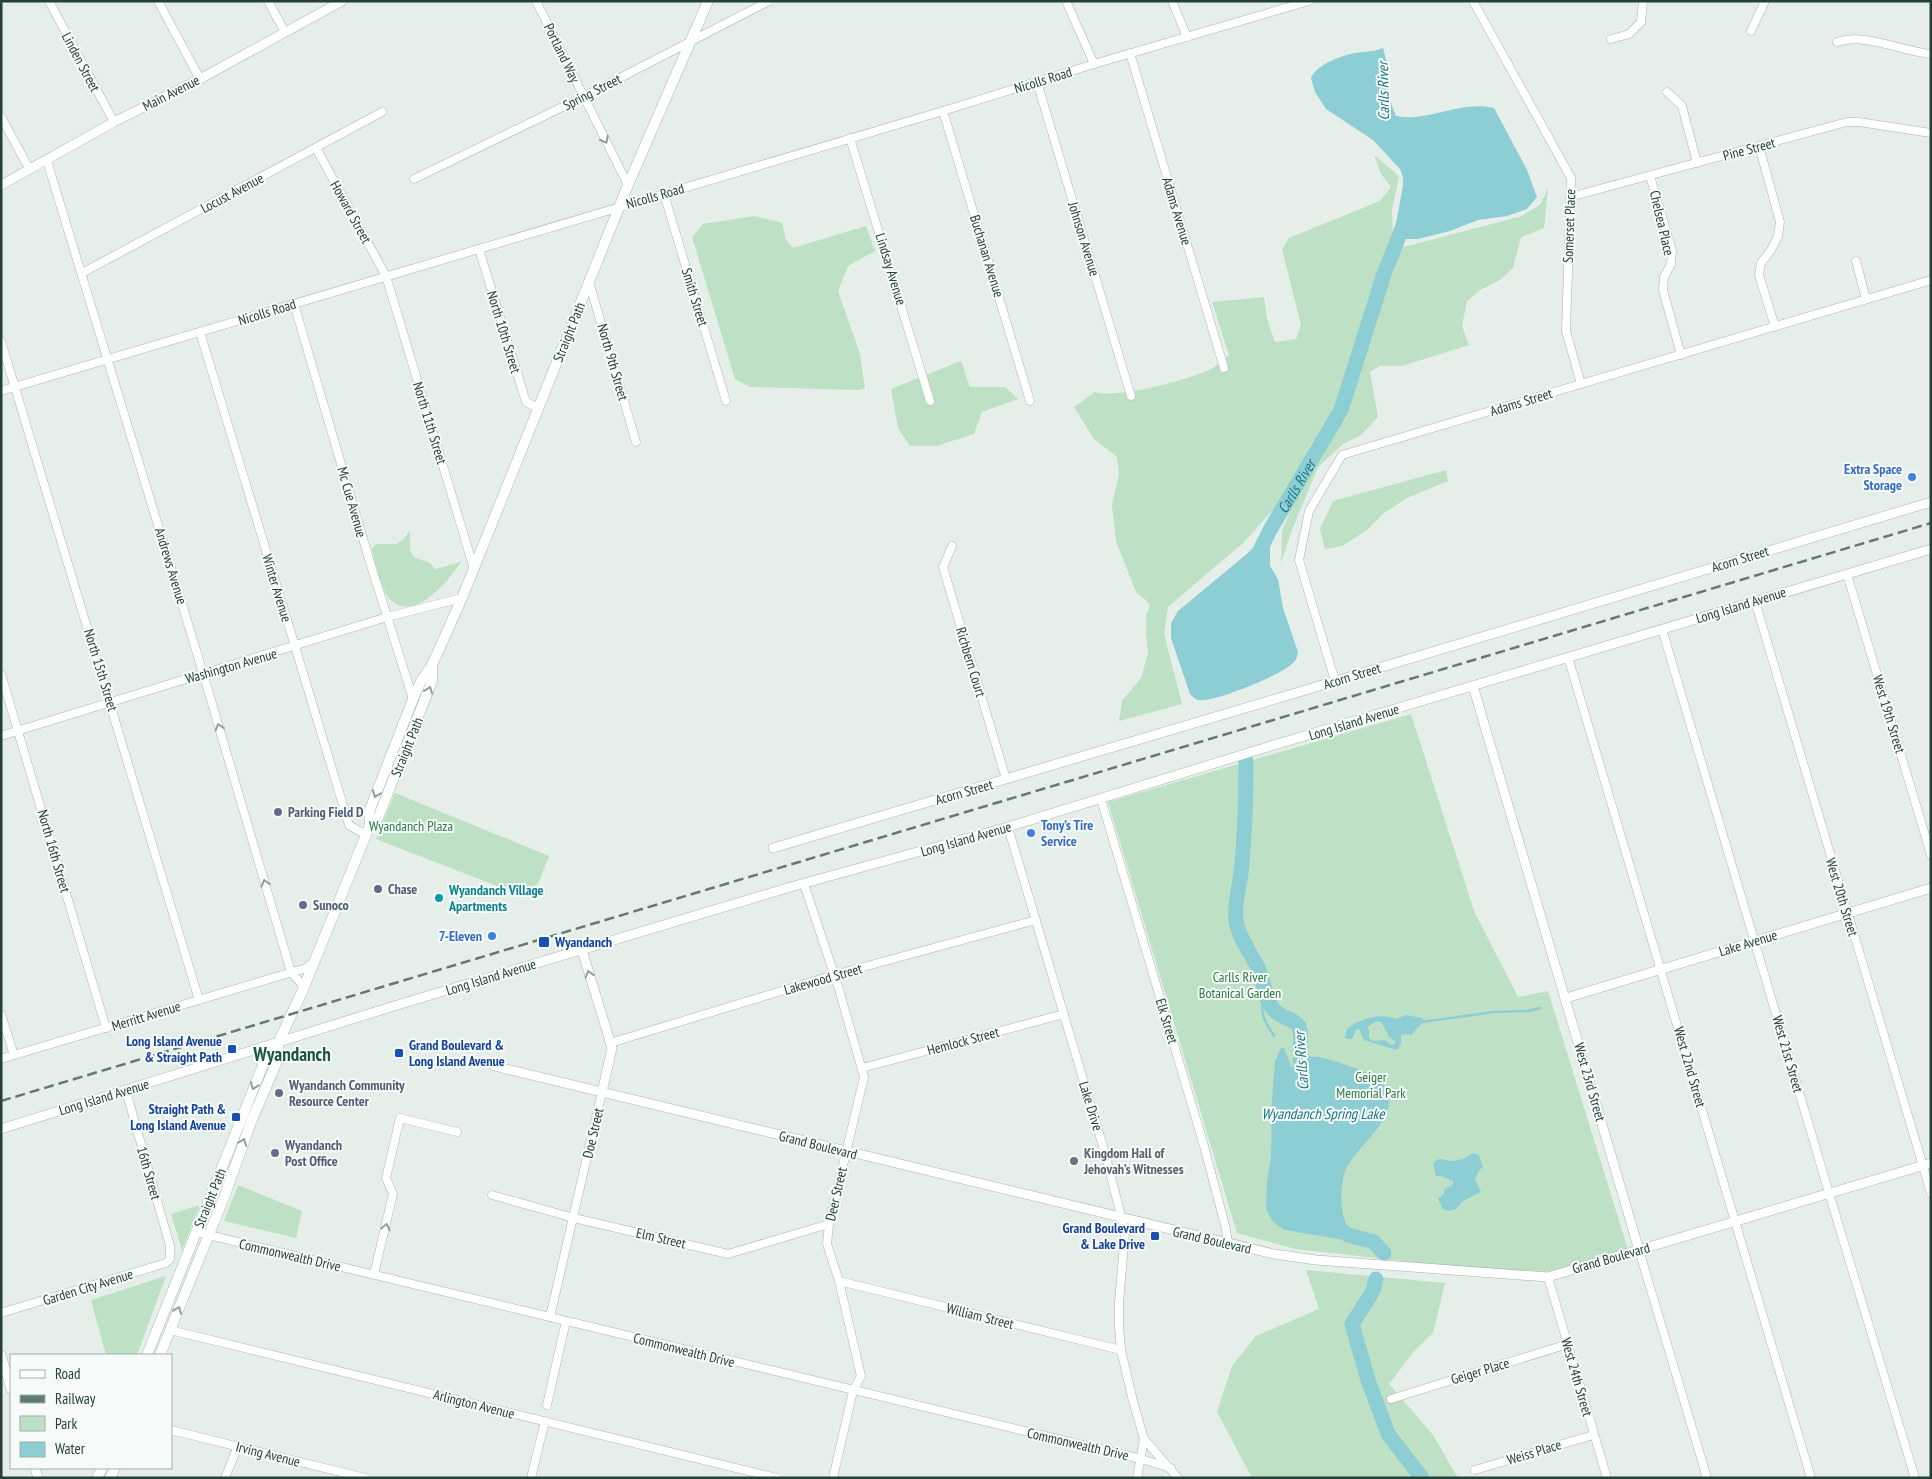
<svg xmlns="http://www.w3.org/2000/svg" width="1932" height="1479" font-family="'PT Sans Narrow',sans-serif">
  <rect width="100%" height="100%" fill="#e5eee9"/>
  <g fill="#bee0c4">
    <path d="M1374 155 1399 176 1392 210 1393 240 1390 248H1400L1522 216 1541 204 1548 187 1544 228 1521 237 1513 268 1500 280 1480 290 1467 301 1462 326 1469 345 1402 366H1380L1370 372 1378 417 1361 435 1343 444 1318 467 1290 535 1281 563 1282 531 1290 512 1273 510 1243 543 1168 607 1164 634 1182 704 1119 721 1122 701 1141 678 1148 653 1146 634V615L1150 606 1147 601 1136 592 1116 541 1112 505 1119 475 1117 457 1094 439 1074 407 1095 392C1117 399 1189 380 1211 369 1217 366 1223 360 1229 355L1212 302 1264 297 1267 319 1275 342 1296 339 1301 325 1282 249 1289 238 1380 201 1391 187 1381 174Z"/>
    <path d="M754 216 782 223 786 240 793 248 866 226 875 251 848 266 838 291 860 354 865 388 859 390 750 387 735 379 692 237 703 224Z"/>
    <path d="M961 361 970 387H1005L1018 399 982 412 974 434 936 446H910L898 428 891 389Z"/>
    <path d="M1446 470 1448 481 1407 498 1384 513 1367 530 1342 546 1325 549 1320 529 1333 501Z"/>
    <path d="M410 531V551L415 558 428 562 436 569 461 562C449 580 415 623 391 600 382 592 374 562 372 549L376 544H396L403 540Z"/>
    <path d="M1411 714 1474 911 1518 997 1548 991 1629 1253 1548 1277 1295 1249 1237 1233 1108 802Z"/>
    <path d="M395 793 549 856 538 884 515 893 376 839Z"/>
    <path d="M238 1185 302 1211 296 1238 224 1221Z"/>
    <path d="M200 1205 182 1250 171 1214Z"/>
    <path d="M1306 1270 1445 1283 1433 1333 1414 1351 1389 1384 1433 1435 1458 1478H1252L1217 1412 1232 1366 1256 1336 1319 1309Z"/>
    <path d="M166 1276 137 1355H106L91 1300Z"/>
  </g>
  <g fill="#8cced4" fill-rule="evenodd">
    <path d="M1383 48 1389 71 1388 96 1396 116C1428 123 1459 100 1494 108L1527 170 1537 197 1527 209 1507 216 1478 220 1450 231 1418 239H1398L1395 229 1403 185V177L1400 169 1373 140 1326 109 1315 92 1311 78C1317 65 1338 57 1351 54 1362 51 1371 53 1383 48Z"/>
    <path d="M1270 530V566L1278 579 1283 608 1298 652C1297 656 1297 659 1294 662 1282 675 1221 699 1204 700 1197 701 1194 698 1190 694L1171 638V623L1178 611 1248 553Z"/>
    <path d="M1406 1015 1422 1018 1424 1021 1411 1035 1406 1034 1401 1035V1044L1397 1050 1364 1040 1359 1029 1356 1030 1352 1039H1346L1345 1037 1347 1029C1358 1019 1382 1012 1396 1019ZM1375 1022H1381L1389 1037 1395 1041V1044L1391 1045 1385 1040 1373 1041 1369 1038V1030L1367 1027Z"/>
    <path d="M1281 1048H1284L1291 1066 1295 1069 1300 1067 1296 1051 1299 1048C1302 1051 1305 1054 1308 1056 1313 1057 1319 1056 1323 1058 1334 1061 1374 1073 1380 1080 1411 1115 1352 1145 1344 1175 1341 1185 1341 1199 1342 1209 1343 1218 1348 1226 1348 1235L1344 1240 1285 1230 1273 1222 1266 1209 1267 1182 1271 1157 1272 1099 1275 1061Z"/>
    <path d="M1473 1153 1479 1155 1483 1168 1480 1169 1475 1179 1481 1192 1463 1201 1456 1209 1448 1211 1442 1208 1438 1198 1443 1195 1445 1189 1453 1185V1181L1442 1176H1436L1433 1164C1440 1155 1443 1161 1452 1161 1460 1161 1467 1157 1473 1153Z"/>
  </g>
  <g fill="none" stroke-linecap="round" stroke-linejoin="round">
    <g stroke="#8cced4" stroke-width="2.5">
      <path d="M1265 993C1259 1012 1263 1019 1274 1036"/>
      <path d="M1421 1022 1494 1012 1527 1011 1540 1008"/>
    </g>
    <g stroke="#8cced4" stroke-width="15">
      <path id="s1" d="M1261 548 1270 530 1341 410 1384 274 1405 221"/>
      <path d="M1246 761C1246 795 1245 829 1242 863 1241 882 1234 901 1236 920 1238 937 1251 953 1258 968 1265 981 1263 999 1274 1010 1281 1018 1294 1019 1299 1026 1302 1032 1300 1058 1301 1068"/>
      <path d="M1333 1224 1348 1235 1374 1242 1384 1253"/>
      <path d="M1376 1279 1373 1291 1352 1324 1368 1380 1388 1434 1422 1478"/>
    </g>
    <defs>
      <g id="minor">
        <path d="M49 1 114 122"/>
        <path d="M158 1 200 79"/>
        <path d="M268 1 285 32"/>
        <path d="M536 1 628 185"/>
        <path d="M1066 1 1094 64"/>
        <path d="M1172 1 1187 37"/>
        <path d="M1473 1 1571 178 1566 331 1581 384"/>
        <path d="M1751 31 1765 1"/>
        <path d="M1611 39 1629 34 1641 22 1643 1"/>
        <path d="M1837 42C1865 32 1902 52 1931 54"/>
        <path d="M1130 53 1224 368"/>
        <path d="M1037 82 1131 396"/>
        <path d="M1667 92 1682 106 1697 163"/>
        <path d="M943 111 1030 401"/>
        <path d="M1 117 30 170"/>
        <path d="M850 138 930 401"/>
        <path d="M1759 146 1780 222 1778 236 1771 250 1761 263 1759 275 1775 327"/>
        <path d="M316 148 386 276 474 569"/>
        <path d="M47 161 203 673 291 972 304 987"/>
        <path d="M1650 176 1672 251 1671 264 1664 277 1663 290 1681 355"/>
        <path d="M414 179 583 97 769 1"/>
        <path d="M664 194 726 401"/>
        <path d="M1570 197 1847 122H1859L1931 133"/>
        <path d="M479 249 526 402 539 408"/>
        <path d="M1856 261 1866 299"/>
        <path d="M82 273 382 112"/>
        <path d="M589 282 636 442"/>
        <path d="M294 304 369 559 413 699"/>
        <path d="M200 332 349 825 366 835"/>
        <path d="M1 341 199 1000"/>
        <path d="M1 391 943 111 1094 64 1309 1"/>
        <path d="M952 546 943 567 1006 779"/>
        <path d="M1847 574 1931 855"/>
        <path d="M1755 601 1931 1193"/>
        <path d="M1662 629 1829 1193 1915 1478"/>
        <path d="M1568 657 1811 1478"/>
        <path d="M1 674 106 1028"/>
        <path d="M1335 681 1299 560 1309 511 1342 455 1931 280"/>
        <path d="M1 736 387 617 462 598"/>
        <path d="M1101 799 1204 1146 1226 1229 1228 1244"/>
        <path d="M1008 827 1105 1153 1125 1232 1119 1303V1327L1121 1350 1133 1401 1144 1439 1137 1478"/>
        <path d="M804 884 838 986 864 1077 829 1224 827 1244 839 1281 861 1376 853 1391 833 1478"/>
        <path d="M1 1014 14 1055"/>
        <path d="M610 1043 834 975 1036 920"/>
        <path d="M1 1059 306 968 314 962"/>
        <path d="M862 1068 1064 1014"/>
        <path d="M492 1195 574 1218 728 1254 829 1224"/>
        <path d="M196 1232 1141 1459 1171 1468"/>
        <path d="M1639 1250 1707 1478"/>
        <path d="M374 1274 393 1194 386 1178 400 1118 457 1132"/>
        <path d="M1548 1277 1607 1478"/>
        <path d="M839 1281 1121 1350"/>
        <path d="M1 1313 166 1263 170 1259V1246L126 1091"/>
        <path d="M550 1317 602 1092"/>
        <path d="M170 1330 777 1478"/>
        <path d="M1391 1399 1568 1344"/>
        <path d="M547 1405 566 1321"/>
        <path d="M171 1430 365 1478"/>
        <path d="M1144 1439 1178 1478"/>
        <path d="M1475 1470 1593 1435"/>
        <path d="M225 1478 238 1446"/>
        <path d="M531 1478 545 1421"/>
      </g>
      <g id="tertiary">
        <path d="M1 185 114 122 200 79 342 1"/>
        <path d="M1473 686 1639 1250"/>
        <path d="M773 848 1289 695 1931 502"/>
        <path d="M582 950 612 1048 602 1092"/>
        <path d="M1566 998 1931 888"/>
        <path d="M494 1066 1274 1254 1316 1260 1548 1277 1931 1163"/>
        <path d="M1 1129 394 1006 794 886 1008 827 1261 749 1931 549"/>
        <path d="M1 1355 11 1389"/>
        <path d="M35 1468 38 1478"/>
      </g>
      <g id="secondary">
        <path d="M370 825 378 818 432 681V666"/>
        <path d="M147 1355 263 1065 278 1043 302 992 370 825 369 812 413 699 421 681 432 665 462 598 628 185 708 1"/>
        <path d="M160 1355 225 1195 251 1122 278 1059V1044"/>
        <path d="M97 1478 102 1468"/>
        <path d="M110 1478 115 1468"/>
      </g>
    </defs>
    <use href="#minor" stroke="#a7b7b0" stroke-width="9"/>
    <use href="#tertiary" stroke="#a7b7b0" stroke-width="10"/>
    <use href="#secondary" stroke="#a3bbb1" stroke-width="11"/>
    <use href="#minor" stroke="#fff" stroke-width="8"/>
    <use href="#tertiary" stroke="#fff" stroke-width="9"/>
    <use href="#secondary" stroke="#fff" stroke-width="10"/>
    <path stroke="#5e7c72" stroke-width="2.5" stroke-dasharray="10 5" stroke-linecap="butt" d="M1 1101 1931 523"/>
  </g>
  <defs><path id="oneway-chevron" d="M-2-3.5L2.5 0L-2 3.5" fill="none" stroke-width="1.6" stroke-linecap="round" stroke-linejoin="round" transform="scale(1.25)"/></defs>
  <g stroke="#91a09b">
    <use href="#oneway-chevron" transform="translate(605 140) rotate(63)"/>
    <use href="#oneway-chevron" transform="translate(429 690) rotate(-70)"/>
    <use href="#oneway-chevron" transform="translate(219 727) rotate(-107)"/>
    <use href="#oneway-chevron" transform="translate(376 794) rotate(112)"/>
    <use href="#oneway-chevron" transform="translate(265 883) rotate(-106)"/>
    <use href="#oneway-chevron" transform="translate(589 974) rotate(-107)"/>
    <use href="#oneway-chevron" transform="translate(254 1086) rotate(111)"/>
    <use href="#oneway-chevron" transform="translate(243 1142) rotate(-69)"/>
    <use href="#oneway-chevron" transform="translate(386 1227) rotate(-77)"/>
    <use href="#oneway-chevron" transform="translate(178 1310) rotate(-68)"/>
  </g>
  <g fill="#3f7fe0" stroke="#f6faf8" stroke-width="2">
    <circle cx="1912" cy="477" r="5"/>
    <circle cx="1031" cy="833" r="5"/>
    <circle cx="492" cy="936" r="5"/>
  </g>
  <g fill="#5c6f8a" stroke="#f6faf8" stroke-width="2">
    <circle cx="278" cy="812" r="5"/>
    <circle cx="378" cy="889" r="5"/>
    <circle cx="303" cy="905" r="5"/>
    <circle cx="279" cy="1093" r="5"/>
    <circle cx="275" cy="1153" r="5"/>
  </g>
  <circle fill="#0f9aa8" stroke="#f6faf8" stroke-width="2" cx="439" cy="898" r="5"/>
  <g fill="#1a4fb4" stroke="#f6faf8" stroke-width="2">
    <rect x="538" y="936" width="12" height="12" rx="2.5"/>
    <rect x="227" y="1044" width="10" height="10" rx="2.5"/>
    <rect x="394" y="1048" width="10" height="10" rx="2.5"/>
    <rect x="231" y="1112" width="10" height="10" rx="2.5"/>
    <rect x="1150" y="1231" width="10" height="10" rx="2.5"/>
  </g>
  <circle fill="#6b7280" stroke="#f6faf8" stroke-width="2" cx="1074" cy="1161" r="5"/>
  <g text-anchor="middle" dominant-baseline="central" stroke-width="4" stroke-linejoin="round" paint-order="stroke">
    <g font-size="14" fill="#234137" stroke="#f6faf8">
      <text transform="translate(562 53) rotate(64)">Portland Way</text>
      <text transform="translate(81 62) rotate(62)">Linden Street</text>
      <text transform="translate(1043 80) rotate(-17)">Nicolls Road</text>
      <text transform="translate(592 92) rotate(-27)">Spring Street</text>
      <text transform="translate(171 93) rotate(-27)">Main Avenue</text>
      <text transform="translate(1749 149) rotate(-15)">Pine Street</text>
      <text transform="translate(232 193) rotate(-28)">Locust Avenue</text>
      <text transform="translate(655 196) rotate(-16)">Nicolls Road</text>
      <text transform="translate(1177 211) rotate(73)">Adams Avenue</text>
      <text transform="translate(351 212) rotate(61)">Howard Street</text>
      <text transform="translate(1662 223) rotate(77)">Chelsea Place</text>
      <text transform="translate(1569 226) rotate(-88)">Somerset Place</text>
      <text transform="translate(1084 239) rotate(73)">Johnson Avenue</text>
      <text transform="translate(987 256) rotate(73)">Buchanan Avenue</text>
      <text transform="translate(891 269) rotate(73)">Lindsay Avenue</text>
      <text transform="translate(695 297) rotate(73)">Smith Street</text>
      <text transform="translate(267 312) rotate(-17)">Nicolls Road</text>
      <text transform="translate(504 332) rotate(73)">North 10th Street</text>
      <text transform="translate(569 332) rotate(-68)">Straight Path</text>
      <text transform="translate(613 362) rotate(74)">North 9th Street</text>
      <text transform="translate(1521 402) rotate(-17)">Adams Street</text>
      <text transform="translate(430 423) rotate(73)">North 11th Street</text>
      <text transform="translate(352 502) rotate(74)">Mc Cue Avenue</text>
      <text transform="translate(1740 559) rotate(-17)">Acorn Street</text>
      <text transform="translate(171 566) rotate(73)">Andrews Avenue</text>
      <text transform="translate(277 588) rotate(73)">Winter Avenue</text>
      <text transform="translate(1741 605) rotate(-17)">Long Island Avenue</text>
      <text transform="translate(971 662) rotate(73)">Richbern Court</text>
      <text transform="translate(231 666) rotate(-16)">Washington Avenue</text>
      <text transform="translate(101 670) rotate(73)">North 15th Street</text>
      <text transform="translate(1352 676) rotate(-17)">Acorn Street</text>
      <text transform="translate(1889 714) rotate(73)">West 19th Street</text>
      <text transform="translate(1354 722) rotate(-17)">Long Island Avenue</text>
      <text transform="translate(407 747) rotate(-68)">Straight Path</text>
      <text transform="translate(964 792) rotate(-16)">Acorn Street</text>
      <text transform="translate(966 839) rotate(-16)">Long Island Avenue</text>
      <text transform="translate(54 851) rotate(74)">North 16th Street</text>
      <text transform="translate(1842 897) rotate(73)">West 20th Street</text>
      <text transform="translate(1748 943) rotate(-17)">Lake Avenue</text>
      <text transform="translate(491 977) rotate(-17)">Long Island Avenue</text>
      <text transform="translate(823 979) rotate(-16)">Lakewood Street</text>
      <text transform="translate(146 1016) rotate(-17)">Merritt Avenue</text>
      <text transform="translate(1167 1021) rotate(73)">Elk Street</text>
      <text transform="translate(963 1041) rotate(-15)">Hemlock Street</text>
      <text transform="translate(1788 1054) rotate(74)">West 21st Street</text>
      <text transform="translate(1690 1067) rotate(74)">West 22nd Street</text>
      <text transform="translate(1590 1082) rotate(74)">West 23rd Street</text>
      <text transform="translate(104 1097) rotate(-17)">Long Island Avenue</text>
      <text transform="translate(1091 1106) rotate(73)">Lake Drive</text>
      <text transform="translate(593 1133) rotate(-77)">Doe Street</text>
      <text transform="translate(818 1145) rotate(14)">Grand Boulevard</text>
      <text transform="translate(149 1173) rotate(74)">16th Street</text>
      <text transform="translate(836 1194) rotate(-77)">Deer Street</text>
      <text transform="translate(210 1198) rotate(-68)">Straight Path</text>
      <text transform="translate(661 1238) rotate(13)">Elm Street</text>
      <text transform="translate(1212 1240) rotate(13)">Grand Boulevard</text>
      <text transform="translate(290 1255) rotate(13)">Commonwealth Drive</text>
      <text transform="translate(1611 1258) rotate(-16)">Grand Boulevard</text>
      <text transform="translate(88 1287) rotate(-17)">Garden City Avenue</text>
      <text transform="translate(980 1316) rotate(14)">William Street</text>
      <text transform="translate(684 1350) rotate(14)">Commonwealth Drive</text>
      <text transform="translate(1480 1371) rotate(-17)">Geiger Place</text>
      <text transform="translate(1577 1377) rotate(74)">West 24th Street</text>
      <text transform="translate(474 1404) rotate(14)">Arlington Avenue</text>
      <text transform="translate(1078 1444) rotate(13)">Commonwealth Drive</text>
      <text transform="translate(1534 1452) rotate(-17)">Weiss Place</text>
      <text transform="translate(268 1454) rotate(14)">Irving Avenue</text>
    </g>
    <g font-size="14" font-weight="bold" fill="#366cbe" stroke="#f6faf8" text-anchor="end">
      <text x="1902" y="469">Extra Space<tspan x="1902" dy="16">Storage</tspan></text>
      <text x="1041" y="825" text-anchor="start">Tony’s Tire<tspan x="1041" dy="16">Service</tspan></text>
      <text x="482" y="936">7-Eleven</text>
    </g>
    <g font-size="14" font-weight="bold" fill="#4e5e75" stroke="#f6faf8" text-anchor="start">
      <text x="288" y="812">Parking Field D</text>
      <text x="388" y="889">Chase</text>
      <text x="313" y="905">Sunoco</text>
      <text x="289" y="1085">Wyandanch Community<tspan x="289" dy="16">Resource Center</tspan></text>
      <text x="285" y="1145">Wyandanch<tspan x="285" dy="16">Post Office</tspan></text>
    </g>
    <g font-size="14" fill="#2c7944" stroke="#f6faf8">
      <text x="411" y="826">Wyandanch Plaza</text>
      <text x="1240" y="977">Carlls River<tspan x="1240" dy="16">Botanical Garden</tspan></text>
      <text x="1371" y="1077">Geiger<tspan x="1371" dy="16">Memorial Park</tspan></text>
    </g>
    <g font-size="14" font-weight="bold" fill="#0d838f" stroke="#f6faf8" text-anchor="start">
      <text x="449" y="890">Wyandanch Village<tspan x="449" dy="16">Apartments</tspan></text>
    </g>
    <g font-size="14" font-weight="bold" fill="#164399" stroke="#f6faf8" text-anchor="end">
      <text x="555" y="942" text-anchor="start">Wyandanch</text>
      <text x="222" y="1041">Long Island Avenue<tspan x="222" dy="16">&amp; Straight Path</tspan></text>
      <text x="409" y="1045" text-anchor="start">Grand Boulevard &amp;<tspan x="409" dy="16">Long Island Avenue</tspan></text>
      <text x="226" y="1109">Straight Path &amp;<tspan x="226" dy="16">Long Island Avenue</tspan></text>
      <text x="1145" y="1228">Grand Boulevard<tspan x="1145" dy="16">&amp; Lake Drive</tspan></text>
    </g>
    <g font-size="14" font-weight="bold" fill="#5b616d" stroke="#f6faf8" text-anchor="start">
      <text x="1084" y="1153">Kingdom Hall of<tspan x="1084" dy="16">Jehovah’s Witnesses</tspan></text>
    </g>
    <g font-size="15" font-style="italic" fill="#1b7680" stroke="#f6faf8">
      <text transform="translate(1383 91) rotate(-91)">Carlls River</text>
      <text stroke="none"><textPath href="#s1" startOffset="71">Carlls River</textPath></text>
      <text transform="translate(1301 1061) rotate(-94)">Carlls River</text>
      <text x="1323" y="1113">Wyandanch Spring Lake</text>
    </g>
    <g font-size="19" font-weight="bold" fill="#1e5443" stroke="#f6faf8">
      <text x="292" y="1054">Wyandanch</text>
    </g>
  </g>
  <rect width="1932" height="1479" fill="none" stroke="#234137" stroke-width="5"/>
  <rect x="10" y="1354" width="162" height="115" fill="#f6faf8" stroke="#a2b0ab"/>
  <rect x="20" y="1370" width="25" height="8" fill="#ffffff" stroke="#a2b0ab"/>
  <text x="55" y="1379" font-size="15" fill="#234137">Road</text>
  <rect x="20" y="1395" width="25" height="8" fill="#5e7c72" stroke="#a2b0ab"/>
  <text x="55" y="1404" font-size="15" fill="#234137">Railway</text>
  <rect x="20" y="1416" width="25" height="15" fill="#bee0c4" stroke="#a2b0ab"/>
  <text x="55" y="1429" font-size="15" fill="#234137">Park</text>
  <rect x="20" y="1442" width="25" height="15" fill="#8cced4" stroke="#a2b0ab"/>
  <text x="55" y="1454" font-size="15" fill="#234137">Water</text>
</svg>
